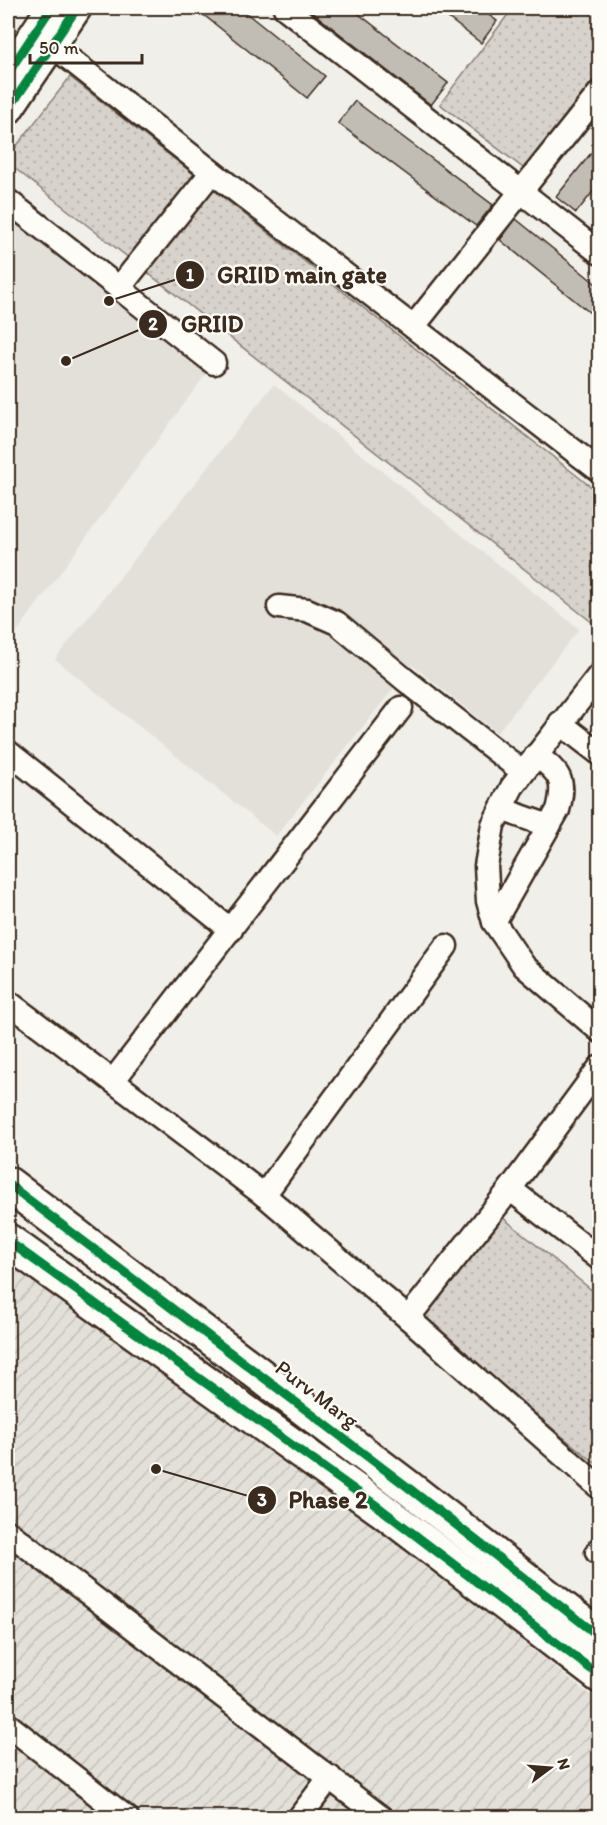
<svg xmlns="http://www.w3.org/2000/svg" width="607" height="1825" font-family="Itim,sans-serif">
  <defs>
    <pattern id="industrial-furrows" width="10" height="10" patternUnits="userSpaceOnUse" patternTransform="scale(1.5)"><rect width="10" height="10" fill="#e3e0da"/><path d="M-1 1l2-2M0 10L10 0M9 11l2-2" fill="none" stroke="#c4c0bb"/></pattern>
    <pattern id="park-dots" width="8" height="8" patternUnits="userSpaceOnUse" patternTransform="scale(1.5)"><rect width="8" height="8" fill="#d7d2cc"/><path d="M2 2h.1M6 6h.1" fill="none" stroke="#b9b4af" stroke-width="1.8" stroke-linecap="round"/></pattern>
  </defs>
  <rect width="100%" height="100%" fill="#f1efea"/>
  <filter id="ink" filterUnits="userSpaceOnUse"><feTurbulence type="fractalNoise" baseFrequency=".0167" numOctaves="2"/><feDisplacementMap in="SourceGraphic" scale="12" xChannelSelector="R" yChannelSelector="G"/><feConvolveMatrix kernelMatrix="1 2 1 2 8 2 1 2 1" color-interpolation-filters="sRGB"/></filter>
  <g filter="url(#ink)">
    <g fill="#e3e0da">
      <path d="M8 201 214 363 8 644Z"/>
      <path d="M274 384 579 629 497 733 412 665 276 836 55 659Z"/>
    </g>
    <path fill="url(#industrial-furrows)" d="M8 1236 599 1702V1817H8Z"/>
    <g fill="url(#park-dots)" stroke="#897e75" stroke-width="1.5">
      <path d="M513 8H599V77L527 171 440 104Z"/>
      <path d="M70 77 599 493 600 624 598 627 8 163V157Z"/>
      <path d="M502 1217 599 1296V1466L419 1321Z"/>
    </g>
    <g fill="#c1bcb4" stroke="#3b2a1e" stroke-width="1.5">
      <path d="M195 8H240L325 76 307 98Z"/>
      <path d="M307 8H351L448 83 431 105Z"/>
      <path d="M435 8H479L497 21 481 43Z"/>
      <path d="M355 101 493 205 476 226 338 123Z"/>
      <path d="M600 142V183L576 213 556 197Z"/>
      <path d="M516 219 600 287V321L500 240Z"/>
    </g>
    <g fill="none" stroke-linecap="round" stroke-linejoin="round">
      <defs>
        <g id="minor">
          <path d="M285 8 600 253"/>
          <path d="M52 45 212 172 600 471"/>
          <path d="M8 201 119 288 212 172"/>
          <path d="M119 288 214 363"/>
          <path d="M414 326 600 92"/>
          <path d="M279 607 307 610 337 623 404 679 523 772"/>
          <path d="M600 674 512 787 493 825 486 866 488 901 494 922 524 966 600 1031"/>
          <path d="M560 723 600 754"/>
          <path d="M8 752 231 930"/>
          <path d="M501 809 549 826"/>
          <path d="M494 922 558 810C566 780 560 773 536 755"/>
          <path d="M8 1002 264 1195 408 1318 600 1488"/>
          <path d="M113 1081 401 708"/>
          <path d="M510 1189 600 1259"/>
          <path d="M264 1195 446 946"/>
          <path d="M408 1318 510 1189 600 1067"/>
          <path d="M8 1532 382 1818"/>
          <path d="M597 1552 600 1548"/>
          <path d="M8 1725 127 1818"/>
          <path d="M299 1818 330 1777"/>
        </g>
        <g id="major">
          <path d="M8 73 51 8"/>
          <path d="M8 110 77 8"/>
        </g>
        <g id="highway">
          <path d="M8 1184 405 1485 600 1637"/>
          <path d="M8 1241 381 1509 600 1676"/>
        </g>
      </defs>
      <use href="#minor" stroke="#3b2a1e" stroke-width="27"/>
      <use href="#major" stroke="#3b2a1e" stroke-width="33"/>
      <use href="#highway" stroke="#3b2a1e" stroke-width="38"/>
      <use href="#minor" stroke="#fdfcf7" stroke-width="22"/>
      <use href="#major" stroke="#fdfcf7" stroke-width="28"/>
      <use href="#highway" stroke="#fdfcf7" stroke-width="33"/>
      <defs>
        <g id="cycleway">
          <path d="M8 73 51 8"/>
          <path d="M8 110 77 8"/>
          <path d="M8 1184 405 1485 600 1637"/>
          <path d="M8 1241 381 1509 600 1676"/>
        </g>
      </defs>
      <use href="#cycleway" stroke="#fdfcf7" stroke-width="13"/>
      <use href="#cycleway" stroke="#00873e" stroke-width="9"/>
    </g>
  </g>
  <g text-anchor="middle" dominant-baseline="central" stroke-width="4.5" stroke-linejoin="round" paint-order="stroke">
    <g font-size="22" fill="#3b2a1e" stroke="#fdfcf7">
      <text transform="translate(317 1394) rotate(37)">Purv Marg</text>
    </g>
  </g>
  <path fill="none" stroke="#3b2a1e" stroke-width="2" d="M109 301L190 275M66 361L153 324M156 1469L262 1500"/>
  <g fill="#3b2a1e" stroke="#fdfcf7" stroke-width="2">
    <circle cx="109" cy="301" r="6"/>
    <circle cx="66" cy="361" r="6"/>
    <circle cx="156" cy="1469" r="6"/>
    <circle cx="190" cy="275" r="15"/>
    <circle cx="153" cy="324" r="15"/>
    <circle cx="262" cy="1500" r="15"/>
  </g>
  <g font-size="18" text-anchor="middle" font-weight="bold" fill="#fff">
    <text x="190" y="281">1</text>
    <text x="153" y="330">2</text>
    <text x="262" y="1506">3</text>
  </g>
  <g font-size="24" text-anchor="middle" font-weight="bold" fill="#3b2a1e" stroke="#fdfcf7" stroke-width="4.5" stroke-linejoin="round" paint-order="stroke">
    <text x="302" y="283">GRIID main gate</text>
    <text x="212" y="332">GRIID</text>
    <text x="328" y="1508">Phase 2</text>
  </g>
  <rect width="607" height="1825" fill="none" stroke="#fdfcf7" stroke-width="30"/>
  <rect x="15" y="15" width="577" height="1795" fill="none" stroke="#3b2a1e" stroke-width="2" filter="url(#ink)"/>
  <g transform="translate(550 1768) rotate(74)" stroke="#fdfcf7" stroke-width="4.5" paint-order="stroke">
  <path d="M0-4.5L10 22L0 15L-10 22Z" fill="#3b2a1e"/>
  <text y="-9" font-size="16" font-weight="bold" text-anchor="middle" fill="#3b2a1e">N</text>
  </g>
  <path d="M30 54v9h112v-9" fill="none" stroke="#3b2a1e" stroke-width="3"/>
  <text x="39" y="54" font-size="18" fill="#3b2a1e" stroke="#fdfcf7" stroke-width="4.5" paint-order="stroke">50 m</text>
</svg>
